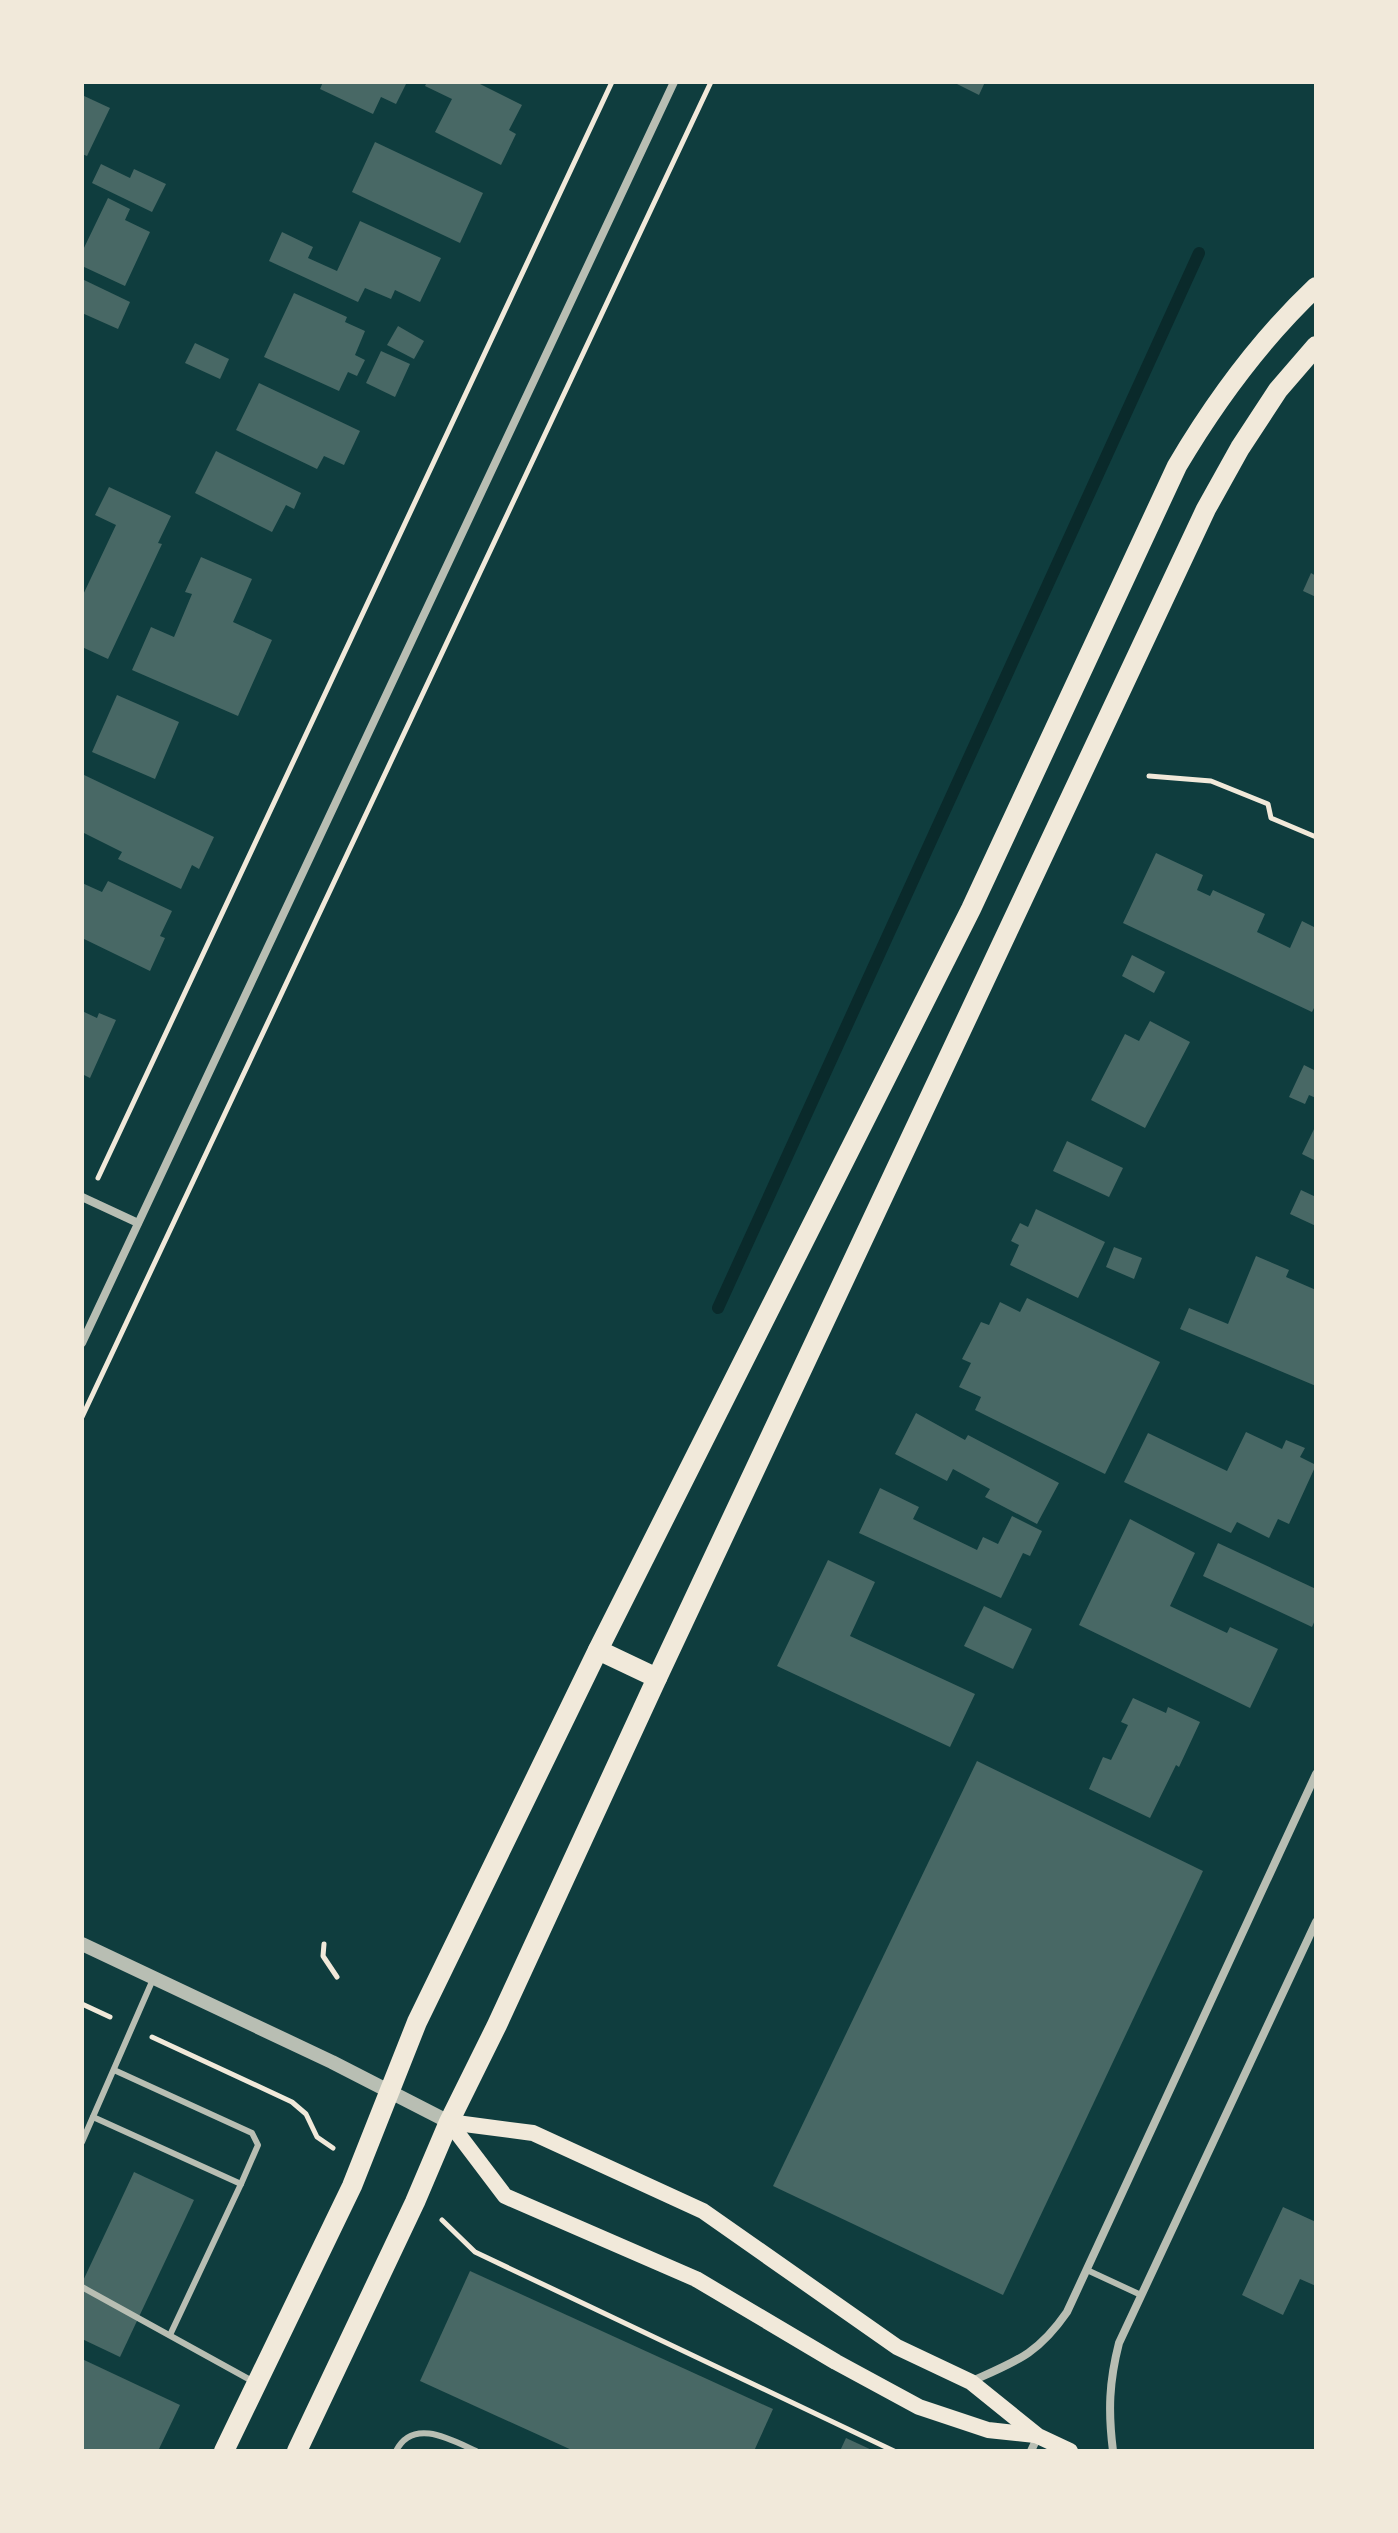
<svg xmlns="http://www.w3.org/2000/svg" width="1398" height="2533" font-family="Karla,sans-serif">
  <rect width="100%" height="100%" fill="#0f3d3e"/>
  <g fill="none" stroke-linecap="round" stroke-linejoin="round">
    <path stroke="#0a2a2b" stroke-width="12" d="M718 1308 1199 253"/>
  </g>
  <g fill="#486865">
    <path d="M323 82H407L396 104 381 97 373 114 320 89Z"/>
    <path d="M427 82H476L522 105 509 130 516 134 501 165 435 132 452 99 425 86Z"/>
    <path d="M953 82H985L979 95Z"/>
    <path d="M82 95 110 108 87 156 82 154Z"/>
    <path d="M375 142 483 193 460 243 352 192Z"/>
    <path d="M101 164 130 178 134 169 166 184 152 212 92 183Z"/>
    <path d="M108 198 130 209 125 220 150 232 125 286 82 266V252Z"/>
    <path d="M360 221 441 258 420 302 395 290 391 299 365 288 358 302 269 261 282 232 313 247 308 258 337 271Z"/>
    <path d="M82 279 130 302 118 329 82 313Z"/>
    <path d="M294 293 347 317 345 322 365 331 355 355 365 360 357 376 348 372 339 391 264 357Z"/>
    <path d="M398 326 424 341 414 359 387 345Z"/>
    <path d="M195 343 229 359 220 379 185 363Z"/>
    <path d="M381 351 410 364 395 397 366 383Z"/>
    <path d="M259 383 360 431 344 465 324 456 317 469 236 430Z"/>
    <path d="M216 451 301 493 294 509 286 505 272 532 195 493Z"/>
    <path d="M109 487 171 516 158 543 162 544 108 659 82 647V597L116 525 95 515Z"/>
    <path d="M201 557 252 579 233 622 272 640 238 716 132 670 151 627 174 637 192 594 185 592Z"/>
    <path d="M1311 573 1316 576V597L1303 591Z"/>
    <path d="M117 695 179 722 155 779 92 752Z"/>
    <path d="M82 774 214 837 199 869 192 865 181 889 118 859 122 852 82 832Z"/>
    <path d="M1156 853 1203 875 1197 890 1210 896 1213 890 1265 914 1257 932 1290 948 1302 921 1316 928V1004L1312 1012 1123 923Z"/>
    <path d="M108 881 172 911 160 936 165 938 150 971 82 938V883L102 892Z"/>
    <path d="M1132 955 1165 972 1154 993 1122 976Z"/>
    <path d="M82 1011 97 1018 99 1013 116 1020 90 1078 82 1074Z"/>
    <path d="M1150 1021 1190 1042 1145 1128 1091 1100 1125 1034 1139 1041Z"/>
    <path d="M1304 1065 1316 1071V1098L1309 1095 1305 1104 1289 1097Z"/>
    <path d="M1316 1125V1161L1302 1154Z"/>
    <path d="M1067 1141 1123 1168 1109 1197 1053 1171Z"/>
    <path d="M1301 1190 1316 1197V1226L1290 1214Z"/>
    <path d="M1036 1209 1105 1242 1078 1298 1010 1265 1019 1245 1011 1241 1020 1223 1028 1227Z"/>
    <path d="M1114 1247 1142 1258 1134 1279 1106 1267Z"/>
    <path d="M1256 1256 1289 1270 1286 1277 1316 1290V1386L1180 1329 1189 1308 1228 1324Z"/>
    <path d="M1027 1298 1160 1362 1105 1474 975 1410 981 1397 959 1387 971 1363 962 1359 981 1322 989 1325 1000 1302 1020 1312Z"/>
    <path d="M916 1413 965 1440 968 1435 1059 1483 1037 1524 985 1497 990 1489 953 1469 947 1481 895 1454Z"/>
    <path d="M1246 1432 1282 1449 1286 1440 1305 1448 1300 1457 1316 1465 1289 1524 1278 1519 1269 1538 1237 1522 1231 1533 1124 1482 1148 1433 1227 1471Z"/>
    <path d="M880 1488 919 1507 913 1519 977 1550 983 1537 998 1544 1012 1516 1042 1531 1030 1556 1023 1553 1001 1598 859 1533Z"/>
    <path d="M1130 1519 1195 1553 1170 1606 1227 1633 1230 1627 1278 1649 1250 1708 1079 1625Z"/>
    <path d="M1218 1543 1316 1589V1618L1312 1627 1203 1576Z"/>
    <path d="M828 1560 875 1582 850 1636 975 1694 950 1747 777 1666Z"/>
    <path d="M984 1606 1032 1629 1013 1669 964 1646Z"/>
    <path d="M1133 1698 1166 1713 1168 1707 1200 1722 1179 1767 1176 1765 1150 1818 1089 1789 1103 1757 1111 1760 1128 1725 1121 1722Z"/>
    <path d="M977 1761 1203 1871 1003 2295 773 2186Z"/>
    <path d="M134 2172 194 2200 120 2357 82 2339V2283Z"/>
    <path d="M1283 2207 1316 2222V2286L1300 2279 1283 2315 1242 2295Z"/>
    <path d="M470 2271 773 2409 754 2451H574L420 2381Z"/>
    <path d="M82 2359 180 2405 158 2451H82Z"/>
    <path d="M846 2438 874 2451H840Z"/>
  </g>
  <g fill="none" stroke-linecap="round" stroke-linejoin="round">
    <g stroke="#f1e9da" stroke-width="5">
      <path d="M1149 776 1211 781 1268 804 1271 818 1316 837"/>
      <path d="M98 1178 612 82"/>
      <path d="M82 1417 711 82"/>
      <path d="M324 1944 323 1956 337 1977"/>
      <path d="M82 2004 110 2017"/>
      <path d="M152 2037 292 2102 306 2114 317 2137 333 2148"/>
      <path d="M442 2220 475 2252 894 2451"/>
    </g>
    <g stroke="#b8beb3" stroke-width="6">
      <path d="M114 2070 252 2133 258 2145 241 2184"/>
      <path d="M93 2117 241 2184 170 2335"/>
      <path d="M82 2142 154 1977"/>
      <path d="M1087 2270 1141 2295"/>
      <path d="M82 2287 254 2382"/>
      <path d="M396 2451C413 2417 452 2440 476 2451"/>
    </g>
    <g stroke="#b8beb3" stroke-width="8">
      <path d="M82 1197 138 1223"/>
      <path d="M82 1343 674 82"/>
      <path d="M972 2381C1017 2361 1038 2354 1067 2312L1316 1774"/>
      <path d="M1031 2451 1038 2436"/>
      <path d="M1113 2451C1108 2411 1109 2382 1119 2343L1316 1922"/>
    </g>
    <path stroke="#b8beb3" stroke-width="14" d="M82 1944 332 2062 449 2122"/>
    <g stroke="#f1e9da" stroke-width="16">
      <path d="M449 2122 533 2133 703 2211 897 2347 971 2382 1038 2436 1070 2451"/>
      <path d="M449 2122 505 2196 696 2279 836 2362 919 2407 988 2430 1035 2435"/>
    </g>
    <g stroke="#f1e9da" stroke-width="20">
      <path d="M598 1650 657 1678"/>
      <path d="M224 2451 352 2186 417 2022 598 1650 971 909 1177 466C1216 400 1260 340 1316 287"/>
      <path d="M297 2451 415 2202 449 2122 497 2025 657 1678 1206 509 1240 448 1278 390 1316 346"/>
    </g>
  </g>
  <rect width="1398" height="2533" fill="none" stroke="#f1e9da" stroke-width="168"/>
</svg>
